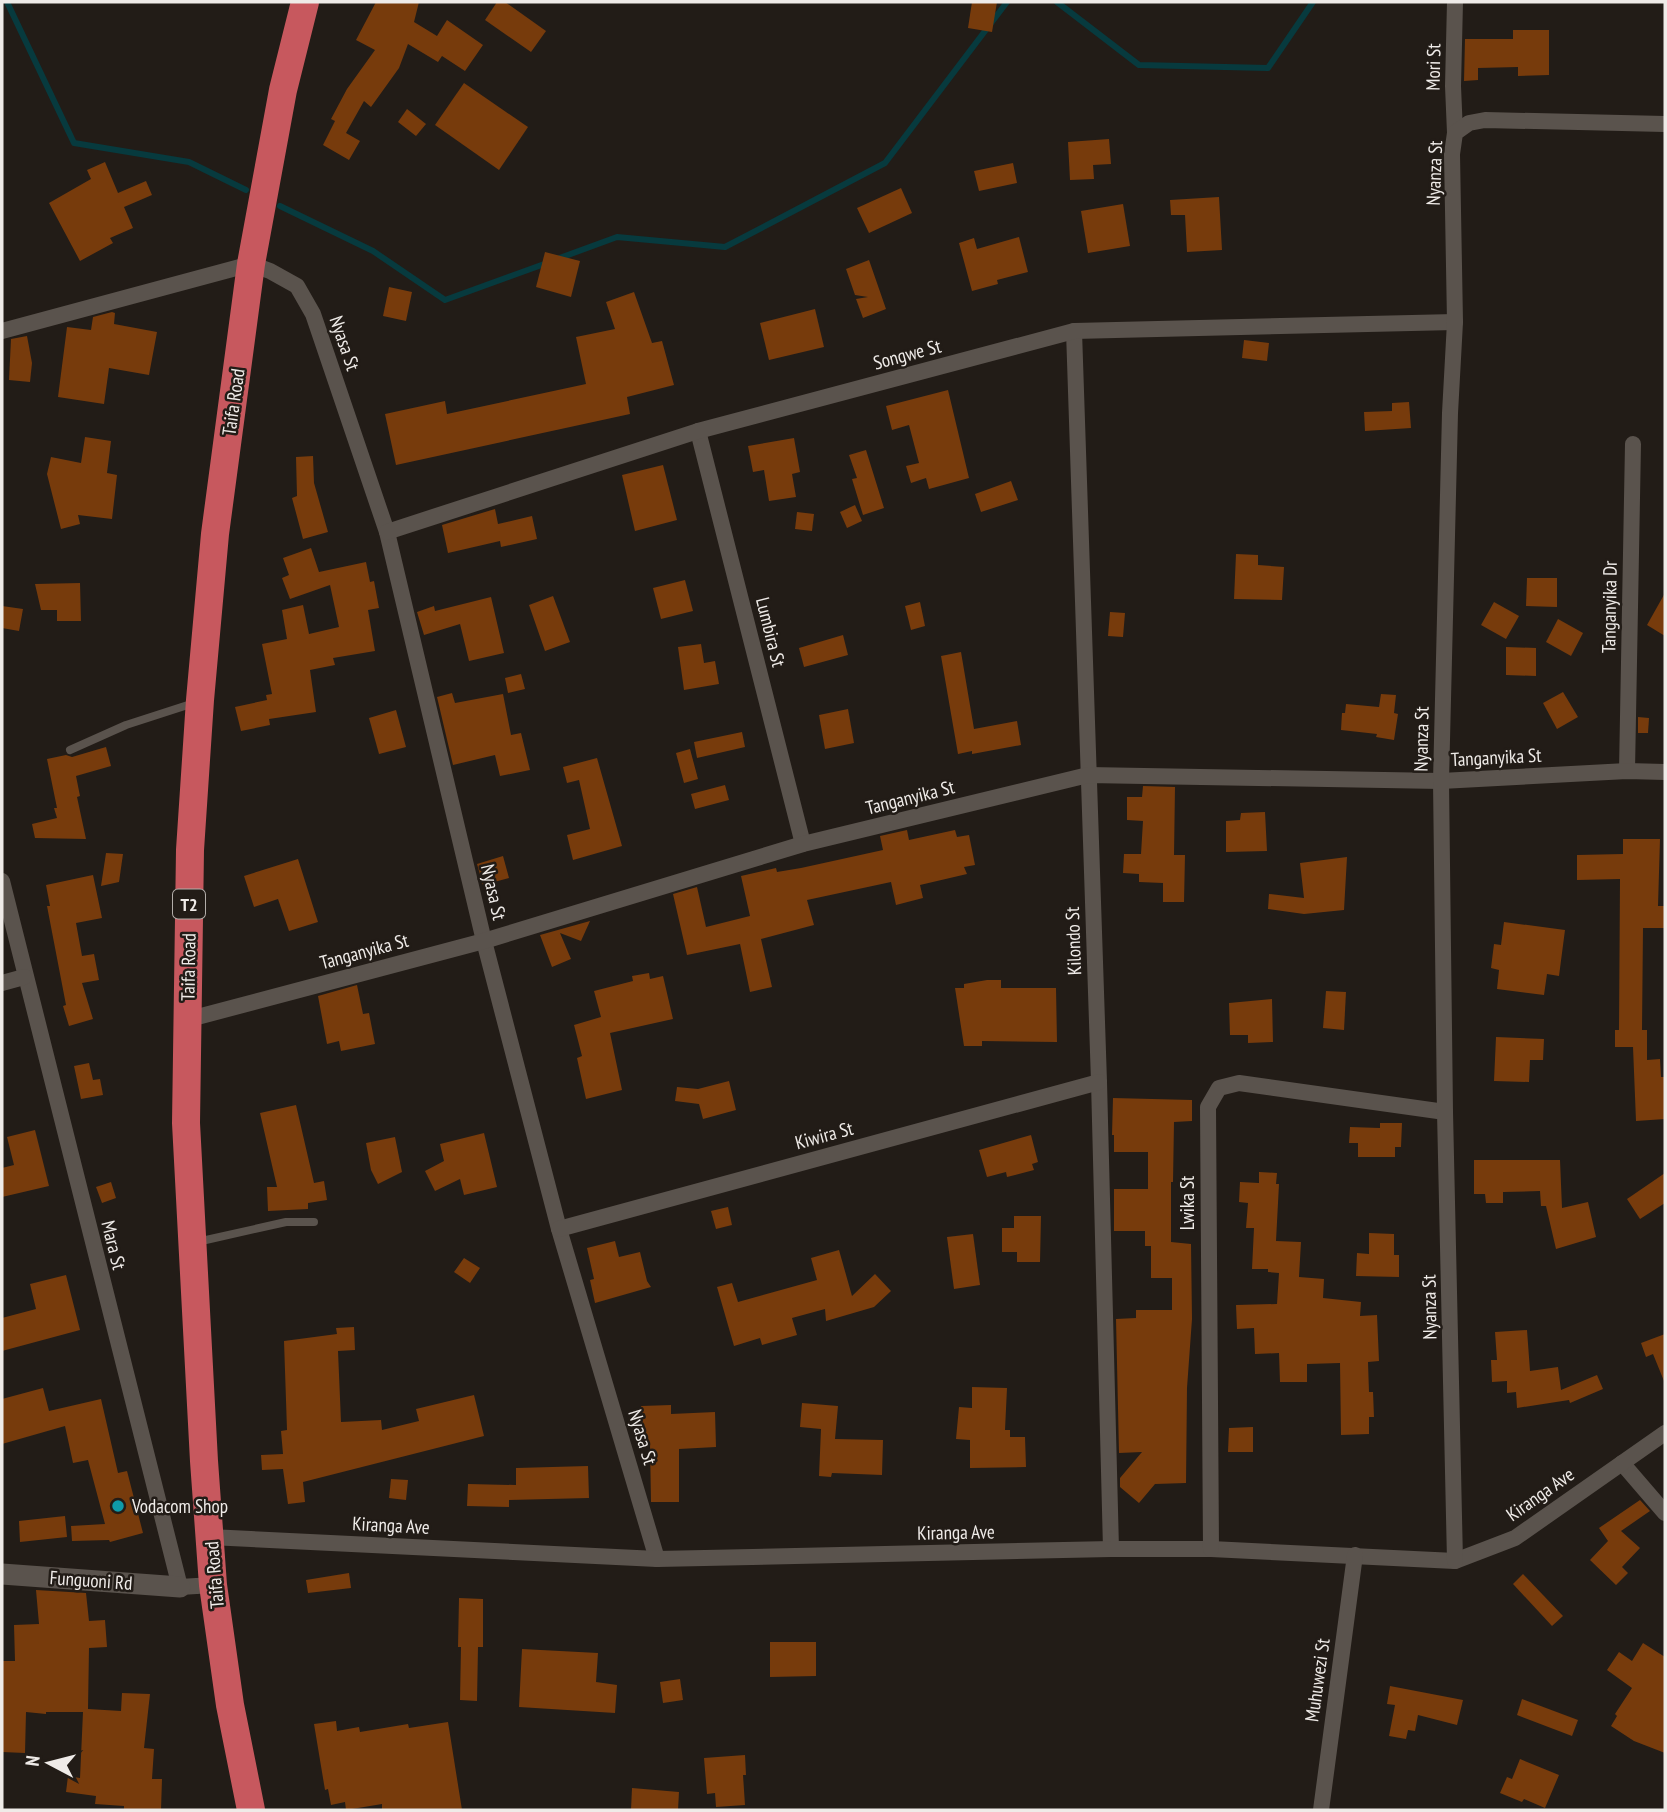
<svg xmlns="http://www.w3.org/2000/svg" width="1667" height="1812" font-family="'PT Sans Narrow',sans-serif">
  <rect width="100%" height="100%" fill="#221c17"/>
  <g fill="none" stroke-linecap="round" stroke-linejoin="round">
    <g stroke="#073a3e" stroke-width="6">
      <path d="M7 2 74 143 189 162 246 190"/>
      <path d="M1057 2 1139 65 1268 68 1313 2"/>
      <path d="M280 206 373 251 445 300 547 263"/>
      <path d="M557 259 617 237 725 247 885 163 1007 2"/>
    </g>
  </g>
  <g fill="#773b0c">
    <path d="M376 2H419L414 22 437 36 447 20 483 45 465 71 442 56 438 62 408 44 399 68 371 107 364 101 346 133 360 141 349 160 323 145 335 121 331 119 347 89 375 50 356 40Z"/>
    <path d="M497 2H505L546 31 531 52 485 20Z"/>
    <path d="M972 2H997L992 32 968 28Z"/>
    <path d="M1513 30H1549V75L1518 76V67L1478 68V80L1464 81 1465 39H1513Z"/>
    <path d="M464 83 528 127 499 170 435 125Z"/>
    <path d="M407 109 426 124 416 136 398 122Z"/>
    <path d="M1109 139 1111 164 1093 165 1094 179 1070 180 1068 142Z"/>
    <path d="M105 162 118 193 146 181 152 195 124 207 133 228 110 238 113 243 80 261 49 203 91 179 87 170Z"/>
    <path d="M1013 163 1017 183 979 191 974 171Z"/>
    <path d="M901 188 912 213 869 233 857 208Z"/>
    <path d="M1219 197 1222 250 1187 252 1185 215H1171L1170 200Z"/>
    <path d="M1123 204 1130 246 1088 253 1081 211Z"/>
    <path d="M1019 237 1028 272 997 280 998 284 972 291 959 243 974 238 977 249Z"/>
    <path d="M545 252 580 261 571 297 536 287Z"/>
    <path d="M869 260 886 309 863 318 856 299 868 297 855 295 846 269Z"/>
    <path d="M389 287 412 292 406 321 383 316Z"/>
    <path d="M634 292 652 343 662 341 674 385 627 397 630 414 396 465 385 414 445 401 447 414 586 384 576 337 615 329 606 302Z"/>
    <path d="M815 309 824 347 769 360 760 323Z"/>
    <path d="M112 312 115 313 114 324 157 332 149 375 109 368 104 404 58 397 67 327 91 330 93 317Z"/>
    <path d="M27 336 32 363 30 382 9 380 11 339Z"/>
    <path d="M1244 340 1269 343 1267 361 1242 358Z"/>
    <path d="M948 390 969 478 929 489 926 478 911 483 906 466 919 463 909 425 892 430 886 406Z"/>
    <path d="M1409 402 1411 428 1365 431 1364 412 1392 411V403Z"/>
    <path d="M85 437 111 441 107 473 117 475 112 519 78 515 80 524 61 529 47 474 51 457 81 463Z"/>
    <path d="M794 438 800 472 792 474 796 497 769 501 764 470 753 472 748 446Z"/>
    <path d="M866 450 884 508 863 515 852 479 857 478 849 455Z"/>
    <path d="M313 456 314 483 328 532 303 539 292 498 297 496 296 457Z"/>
    <path d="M663 465 677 520 635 531 622 475Z"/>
    <path d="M1011 481 1018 500 981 512 975 494Z"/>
    <path d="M855 505 862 521 847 528 840 512Z"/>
    <path d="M495 509 498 524 532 516 537 539 501 547 500 541 448 553 442 525Z"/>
    <path d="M797 512 814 514 812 531 795 529Z"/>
    <path d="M311 548 319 572 366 562 370 582 374 581 379 608 368 610 375 651 333 658 335 665 310 670 316 712 269 719 270 725 241 731 235 707 267 700 266 695 272 694 262 644 287 639 282 610 303 605 309 634 339 627 330 585 290 599 282 578 289 575 283 558Z"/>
    <path d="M1236 554 1258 555V565L1284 567 1282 600 1234 599Z"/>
    <path d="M1527 578H1557V607L1526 606Z"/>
    <path d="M685 580 693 611 661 619 653 588Z"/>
    <path d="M80 583 81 621H57V610H41L35 584Z"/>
    <path d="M1665 593V636L1647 625Z"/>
    <path d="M553 596 570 642 545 651 529 605Z"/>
    <path d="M491 597 504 653 469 661 460 624 424 635 417 612 434 606 435 611Z"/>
    <path d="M920 602 925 626 911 630 905 606Z"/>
    <path d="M1494 602 1519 616 1506 639 1481 625Z"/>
    <path d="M2 606 23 609 19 631 2 628Z"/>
    <path d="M1110 612 1125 613 1123 637 1108 636Z"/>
    <path d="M1558 619 1583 633 1571 656 1546 642Z"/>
    <path d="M843 635 848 655 804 667 799 648Z"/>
    <path d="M701 644 704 663 715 661 719 684 684 690 678 647Z"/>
    <path d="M1506 647 1536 648V676L1506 675Z"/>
    <path d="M961 652 974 729 1017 721 1021 745 972 754V751L958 754 941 656Z"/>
    <path d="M521 674 525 689 508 693 505 678Z"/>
    <path d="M1563 692 1578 717 1557 729 1543 703Z"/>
    <path d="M452 693 455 703 503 694 511 735 521 733 530 770 500 776 495 755 453 765 437 697Z"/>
    <path d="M1381 694 1396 695 1394 713 1398 714 1394 740 1376 737 1377 734 1341 730 1342 713H1345L1346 704 1379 707Z"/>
    <path d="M848 709 854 743 825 749 819 715Z"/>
    <path d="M396 710 406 747 379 754 369 718Z"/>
    <path d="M1638 717 1649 718 1648 733H1638Z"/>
    <path d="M742 732 745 747 697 758 694 742Z"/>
    <path d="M106 747 111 766 76 776 80 796 77 797 86 839 35 838 32 824 57 818 54 808H57L47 759 66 755 72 757Z"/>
    <path d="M690 749 698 779 684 783 676 753Z"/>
    <path d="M597 758 622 846 573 860 567 835 590 829 579 780 567 783 563 767Z"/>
    <path d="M725 785 729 800 695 809 691 794Z"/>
    <path d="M1143 786 1175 787 1174 855H1185L1184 902H1163V883L1139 882V874L1123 873 1124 854H1141L1143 821 1127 820V797H1142Z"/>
    <path d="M1265 812 1267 851 1226 852V821L1240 820 1241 813Z"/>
    <path d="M907 830 909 840 955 830 957 837 969 835 975 865 964 867 967 874 920 885 923 898 896 905 891 882 807 900 814 925 761 939 772 987 750 992 740 944 687 955 673 894 697 887 706 927 750 916 741 876 776 868 777 872 801 868 883 850 880 836Z"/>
    <path d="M1623 839H1660L1658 906H1665V928H1643L1642 1030H1647V1060L1660 1059 1661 1077H1665V1119L1636 1121 1633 1047H1615V1030H1619L1620 879 1577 880V855L1623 854Z"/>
    <path d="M106 853 123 854 119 882 101 886Z"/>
    <path d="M503 856 509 878 483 885 477 864Z"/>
    <path d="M1347 857 1344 910 1304 914 1268 909 1269 894 1304 898 1300 863Z"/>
    <path d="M298 859 318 922 289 931 278 899 254 907 244 876Z"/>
    <path d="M93 875 102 918 76 923 82 956 94 954 99 980 82 983 93 1019 69 1026 63 1006 66 1005 47 906H50L46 885Z"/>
    <path d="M590 921 581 941 560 933 571 959 552 967 540 935Z"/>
    <path d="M1504 922 1565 930 1559 976 1547 974 1544 995 1497 989 1499 970 1491 968 1494 944 1501 945Z"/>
    <path d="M649 973 650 979 663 976 673 1019 610 1033 622 1090 586 1099 577 1058 582 1056 574 1025 601 1017 594 991 633 981 632 976Z"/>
    <path d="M987 980H1001V988H1056L1057 1042 982 1041V1046H964L955 988H964V984Z"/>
    <path d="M357 985 363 1014 369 1013 375 1044 341 1051 339 1041 327 1044 318 996Z"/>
    <path d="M1326 991 1346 992 1344 1030 1323 1028Z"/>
    <path d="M1272 999 1273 1042 1248 1043V1035H1230L1229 1003Z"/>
    <path d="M1496 1037 1544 1039 1543 1060H1530L1529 1082 1494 1081Z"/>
    <path d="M89 1063 93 1080 100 1079 103 1095 81 1099 74 1066Z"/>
    <path d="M729 1081 736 1110 703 1119 699 1104 675 1101 677 1087 698 1089Z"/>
    <path d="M1113 1098 1192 1100V1121L1174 1122 1173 1182H1171V1242L1191 1244 1192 1319 1187 1388 1186 1483 1155 1484 1139 1503 1120 1487V1478L1142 1452 1119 1453 1116 1319 1136 1318V1310H1172V1278H1151V1246H1145V1231H1114V1189H1148V1152H1114V1135H1112Z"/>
    <path d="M296 1105 314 1183 324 1181 327 1200 308 1203V1209L268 1211 267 1187H277L260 1113Z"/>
    <path d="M1380 1123H1402L1401 1147H1395V1157H1358V1143H1349L1350 1127 1380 1128Z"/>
    <path d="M35 1130 49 1186 2 1197V1168L14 1165 7 1137Z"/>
    <path d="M484 1133 497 1187 464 1195 460 1179 435 1191 425 1171 444 1161 440 1144Z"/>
    <path d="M1031 1135 1038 1162 1032 1164 1034 1170 1007 1177 1006 1172 987 1177 979 1150Z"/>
    <path d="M395 1137 402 1172 378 1184 371 1170 366 1143Z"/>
    <path d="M1474 1160H1560L1562 1208 1588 1202 1596 1237 1556 1249 1546 1206H1541L1540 1191 1503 1192V1203H1486L1485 1194H1474Z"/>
    <path d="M1259 1172 1277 1173 1276 1184H1279L1276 1241 1301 1242 1299 1277 1324 1279 1323 1298 1361 1302 1360 1316 1377 1315 1379 1361 1368 1362 1369 1392H1373L1374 1417H1369V1434L1341 1435 1340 1363 1307 1364V1382H1280L1279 1353 1255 1354 1254 1328 1237 1329 1236 1305 1277 1304 1279 1273 1268 1272V1269H1252L1254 1228H1246L1248 1203 1239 1202 1240 1182 1259 1183Z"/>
    <path d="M1665 1173V1203L1640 1219 1627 1199Z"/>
    <path d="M111 1182 116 1198 102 1203 96 1187Z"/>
    <path d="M728 1207 732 1225 716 1229 711 1211Z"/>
    <path d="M1014 1216H1041L1040 1262H1017V1252H1002V1228H1014Z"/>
    <path d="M1369 1233 1394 1234V1255H1399V1277L1356 1276 1357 1253 1369 1254Z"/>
    <path d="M973 1234 980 1285 954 1289 947 1237Z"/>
    <path d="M615 1241 619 1257 640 1252 647 1281 651 1287 595 1303 590 1280 594 1279 587 1248Z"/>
    <path d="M839 1250 852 1296 875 1274 891 1291 874 1307 826 1321 825 1309 792 1318 797 1335 762 1345 760 1338 734 1346 717 1287 732 1283 738 1302 817 1280 811 1258Z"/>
    <path d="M464 1258 480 1268 470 1283 454 1272Z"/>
    <path d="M66 1275 80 1330 2 1351V1318L36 1309 30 1284Z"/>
    <path d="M354 1327 355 1350 338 1351 341 1422 381 1420 382 1430 419 1421 416 1409 474 1395 484 1436 303 1482 305 1502 288 1504 283 1469 262 1470 261 1455 283 1454 281 1431 287 1430 284 1341 337 1334 336 1328Z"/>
    <path d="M1527 1330 1530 1371 1558 1367 1561 1390 1597 1375 1603 1389 1570 1403 1569 1400 1517 1408 1516 1392 1507 1393V1381L1492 1382 1491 1360H1497L1495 1332Z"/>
    <path d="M1665 1334V1381H1664L1653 1354 1646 1357 1641 1343Z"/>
    <path d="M972 1387 1007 1388 1005 1430H1010V1437H1025L1026 1467 970 1468V1440L956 1439 959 1407 972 1408Z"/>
    <path d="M43 1388 49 1411 101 1399 118 1473 127 1471 143 1533 110 1542 109 1540 72 1541 71 1526 105 1524 88 1460 73 1463 65 1426 2 1444V1399Z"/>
    <path d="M802 1403 838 1406 835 1439 883 1440 882 1475 832 1473 831 1477 819 1476 821 1429 800 1427Z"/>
    <path d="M671 1405V1414L715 1412 716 1447 679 1449V1502H651L650 1444H642L641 1406Z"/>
    <path d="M1253 1427V1452H1228L1229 1428Z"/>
    <path d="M588 1466 589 1498 509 1500V1507L467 1506 468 1484 516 1485V1468Z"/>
    <path d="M391 1479 408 1480 406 1500 389 1498Z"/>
    <path d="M1640 1500 1650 1511 1621 1531 1640 1548 1622 1567 1628 1573 1616 1585 1590 1560 1608 1541 1599 1528Z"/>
    <path d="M65 1516 67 1537 20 1542 19 1521Z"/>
    <path d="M349 1573 351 1588 308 1593 306 1580Z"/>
    <path d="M1523 1574 1563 1616 1552 1626 1513 1584Z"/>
    <path d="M36 1590 86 1593 89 1621 105 1620 107 1647 89 1648 88 1709 121 1711 122 1693 150 1694 144 1748 154 1749 152 1779H162L161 1810 124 1809V1806L95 1804 96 1796 66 1792 68 1776 80 1778 83 1712H46V1714L26 1712 25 1753 2 1752V1661H15L14 1625 39 1624Z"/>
    <path d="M459 1598 483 1599V1647H478L477 1701 460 1700 461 1647H458Z"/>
    <path d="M770 1642H816V1676L770 1677Z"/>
    <path d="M1643 1643 1665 1657V1753L1634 1741 1611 1726 1617 1716 1615 1714 1632 1688 1607 1670 1619 1652 1632 1661Z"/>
    <path d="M522 1649 598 1653 596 1682 617 1685 615 1713 519 1707Z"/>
    <path d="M680 1679 683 1700 663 1703 660 1682Z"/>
    <path d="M1390 1686 1463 1700 1457 1725 1418 1715 1415 1731 1408 1730 1406 1739 1389 1736 1395 1705 1387 1704Z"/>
    <path d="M1522 1699 1578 1720 1572 1736 1517 1715Z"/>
    <path d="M336 1721 337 1731 359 1727 360 1732 408 1724 409 1728 448 1722 462 1810H382V1804L346 1810 345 1802 331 1805 328 1789 325 1790 314 1724Z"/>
    <path d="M745 1755 746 1775H743L745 1805 716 1807 715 1793 707 1794 704 1758Z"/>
    <path d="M1520 1759 1559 1775 1545 1808 1524 1799 1522 1802 1500 1793 1507 1777 1512 1779Z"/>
    <path d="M632 1788 679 1792 678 1810H631Z"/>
  </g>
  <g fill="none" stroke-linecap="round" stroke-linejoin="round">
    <g stroke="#5a534d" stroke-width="8">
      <path d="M70 750 126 725 194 703"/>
      <path d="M197 1242 286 1222H314"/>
    </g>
    <g stroke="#5a534d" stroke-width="16">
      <path d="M1455 133 1453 86 1455 2"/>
      <path d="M2 331 251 264 270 271 297 286 313 314 387 532 484 941 559 1229 657 1559"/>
      <path d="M1074 331 1099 1082 1111 1549"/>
      <path d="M698 431 803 844"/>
      <path d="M387 532 698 431 1074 331 1455 322"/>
      <path d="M1627 771 1633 444"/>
      <path d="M2 881 180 1587 213 1585"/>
      <path d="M2 983 24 977"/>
      <path d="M186 1020 484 941 803 844 1088 775 1441 781 1627 771 1665 772"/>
      <path d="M559 1229 1099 1082"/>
      <path d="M1622 1463 1665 1513"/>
      <path d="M210 1537 657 1559 1111 1549H1211L1455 1561 1515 1538 1665 1433"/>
      <path d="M1211 1549 1208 1107 1219 1088 1239 1083 1445 1112"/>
      <path d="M1455 1561 1445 1112 1441 781 1450 413 1455 322 1452 154 1455 133 1469 123 1485 120 1665 124"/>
      <path d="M1321 1810 1355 1555"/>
    </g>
    <path stroke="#5a534d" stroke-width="21" d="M2 1574 180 1587"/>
    <path stroke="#c7585e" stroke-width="28" d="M251 1810 230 1705 213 1585 204 1461 186 1123 190 850 200 700 215 534 251 264 283 90 305 2"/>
  </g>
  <circle fill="#0f9aa8" stroke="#221c17" stroke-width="2.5" cx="118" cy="1506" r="7"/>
  <g text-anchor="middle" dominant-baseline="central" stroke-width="5" stroke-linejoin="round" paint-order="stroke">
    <rect fill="#221c17" stroke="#b2ada9" stroke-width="2" x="173" y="889.5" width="32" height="29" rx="5"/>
    <g font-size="18" font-weight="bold" fill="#efebe8">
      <text x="189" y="904">T2</text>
    </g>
    <g font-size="19" fill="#efebe8" stroke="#221c17">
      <text transform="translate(1433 67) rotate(-89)">Mori St</text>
      <text transform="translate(1434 173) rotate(-88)">Nyanza St</text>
      <text transform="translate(345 343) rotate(71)">Nyasa St</text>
      <text transform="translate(907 354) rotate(-15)">Songwe St</text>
      <text transform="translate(233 402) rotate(-82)">Taifa Road</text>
      <text transform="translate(1609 607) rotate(-89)">Tanganyika Dr</text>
      <text transform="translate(771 632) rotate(76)">Lumbira St</text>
      <text transform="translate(1421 739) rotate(-89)">Nyanza St</text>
      <text transform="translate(1496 757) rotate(-3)">Tanganyika St</text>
      <text transform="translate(910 797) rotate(-14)">Tanganyika St</text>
      <text transform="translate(494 892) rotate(77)">Nyasa St</text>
      <text transform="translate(1073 941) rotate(-92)">Kilondo St</text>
      <text transform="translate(364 951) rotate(-15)">Tanganyika St</text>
      <text transform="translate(188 967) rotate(-89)">Taifa Road</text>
      <text transform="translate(824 1135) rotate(-15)">Kiwira St</text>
      <text transform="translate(1187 1203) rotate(-90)">Lwika St</text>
      <text transform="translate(114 1245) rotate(76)">Mara St</text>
      <text transform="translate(1429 1307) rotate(-91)">Nyanza St</text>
      <text transform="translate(643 1437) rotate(73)">Nyasa St</text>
      <text transform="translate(1540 1494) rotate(-35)">Kiranga Ave</text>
      <text transform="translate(391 1525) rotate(3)">Kiranga Ave</text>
      <text transform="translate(956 1532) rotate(-1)">Kiranga Ave</text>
      <text transform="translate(214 1575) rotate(-95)">Taifa Road</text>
      <text transform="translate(91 1580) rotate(4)">Funguoni Rd</text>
      <text transform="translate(1317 1680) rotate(-82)">Muhuwezi St</text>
    </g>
    <g font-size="19" fill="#efebe8" stroke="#221c17" text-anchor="start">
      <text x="132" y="1506">Vodacom Shop</text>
    </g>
  </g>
  <rect width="1667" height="1812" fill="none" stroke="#efebe8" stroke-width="7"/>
  <g transform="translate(49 1763) rotate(277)" stroke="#221c17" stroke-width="5" paint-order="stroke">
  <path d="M0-5L12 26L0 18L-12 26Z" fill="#efebe8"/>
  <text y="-10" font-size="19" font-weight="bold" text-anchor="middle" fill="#efebe8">N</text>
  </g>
</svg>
